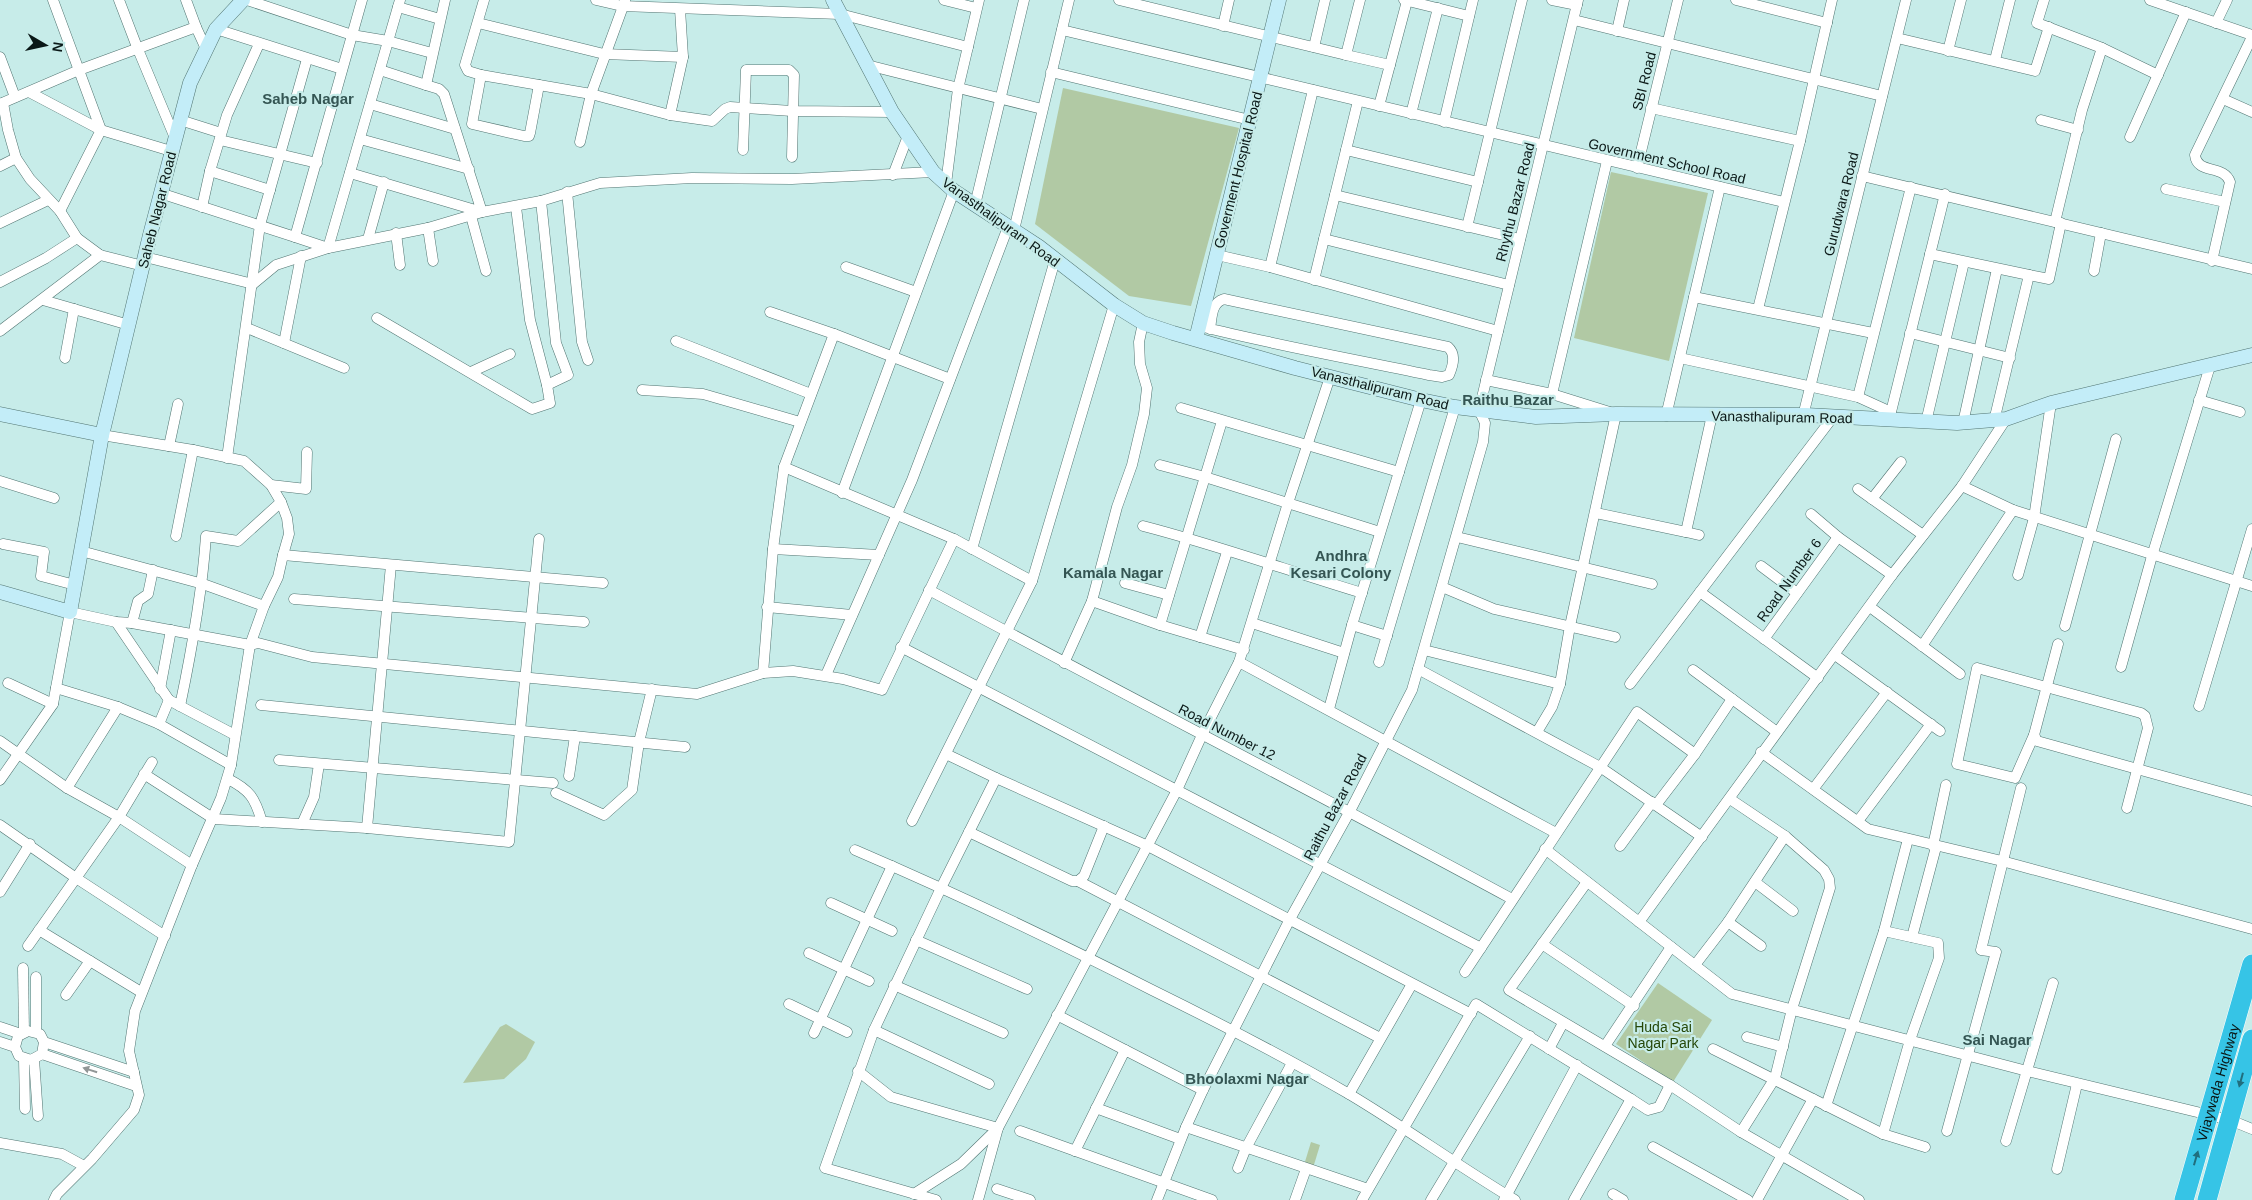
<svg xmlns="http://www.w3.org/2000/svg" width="2252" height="1200" font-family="Arial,sans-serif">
  <rect width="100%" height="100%" fill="#c7ece9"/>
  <g fill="#b1c9a4">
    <path d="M1063 88 1239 128 1191 306 1129 296 1035 224Z"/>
    <path d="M1611 172 1708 193 1669 361 1574 338Z"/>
    <path d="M1658 983 1712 1020 1673 1082 1616 1044Z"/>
    <path d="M506 1024 535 1042 526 1059 504 1079 463 1083 500 1027Z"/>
    <path d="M1311 1142 1320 1145 1313 1168 1304 1165Z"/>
  </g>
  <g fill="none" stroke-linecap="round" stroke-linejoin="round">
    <defs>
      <g id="street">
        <path d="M53 0 101 130 60 211"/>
        <path d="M119 0 137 47 175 138"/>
        <path d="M186 0 196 27"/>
        <path d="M247 0 352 35 388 41 432 53"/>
        <path d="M484 0 465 65 468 71 481 75 591 94 670 115 712 121 725 109 730 107 792 111 892 112"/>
        <path d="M596 0 622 6 840 14 968 47"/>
        <path d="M944 0 976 8"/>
        <path d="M1119 0 1346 55 1360 0"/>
        <path d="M1404 0 1469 16"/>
        <path d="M1552 0 1577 5"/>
        <path d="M1736 0 1827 23"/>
        <path d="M2044 0 2037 23 2102 48 2158 75"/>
        <path d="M2150 0 2252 35"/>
        <path d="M398 7 440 19"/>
        <path d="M1574 20 1882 96"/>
        <path d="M478 23 604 54 683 57"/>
        <path d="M2216 23 2227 0"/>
        <path d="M1223 26 1229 0"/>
        <path d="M216 29 342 69"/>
        <path d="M1062 30 1784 202"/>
        <path d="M1617 31 1624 0"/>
        <path d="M1897 38 2035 71 2049 27"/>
        <path d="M1314 47 1325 0"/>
        <path d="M1948 51 1961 0"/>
        <path d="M1346 55 1390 65"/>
        <path d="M0 57 15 97"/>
        <path d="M1995 60 2010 0"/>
        <path d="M867 65 1042 109"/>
        <path d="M380 70 426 85"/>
        <path d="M1051 72 1250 120"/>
        <path d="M481 75 472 124 524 136H529L530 133 539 85"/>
        <path d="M29 92 101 130 171 151"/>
        <path d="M2223 99 2252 112"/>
        <path d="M1358 101 1335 195 1520 239"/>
        <path d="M3 103 8 130 16 158 30 179 60 211 77 238 100 255 143 266"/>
        <path d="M0 104 79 70 196 27 206 49"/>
        <path d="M370 104 455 129"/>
        <path d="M1379 106 1407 1"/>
        <path d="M1651 108 1800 141"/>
        <path d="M1411 114 1438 8"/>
        <path d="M670 115 683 57 680 9"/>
        <path d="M180 120 221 133"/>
        <path d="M2041 120 2078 130"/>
        <path d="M1444 122 1473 0"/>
        <path d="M2130 137 2186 12"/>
        <path d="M360 139 469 169"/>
        <path d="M220 140 317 163"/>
        <path d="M580 142 591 94 625 1"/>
        <path d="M743 150 746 70H789L794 75 792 157"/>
        <path d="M1346 150 1478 182"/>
        <path d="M0 166 16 158"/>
        <path d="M1637 168 1678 0"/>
        <path d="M210 171 270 190"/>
        <path d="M350 173 482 212 444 94 439 89 426 85 445 0"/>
        <path d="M893 175 908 136"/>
        <path d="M1862 176 2252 269"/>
        <path d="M946 184 958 89 979 0"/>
        <path d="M2166 189 2225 202"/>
        <path d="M567 192 582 342 588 360"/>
        <path d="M160 193 295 237 362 0"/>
        <path d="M541 201 556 343 568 375 547 385"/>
        <path d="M975 205 1024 0"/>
        <path d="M202 207 210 171 227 115 259 44"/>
        <path d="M471 216 486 271"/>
        <path d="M2055 222 2082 110 2102 48"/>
        <path d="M0 223 48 200"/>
        <path d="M1467 227 1522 0"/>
        <path d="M428 228 433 261"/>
        <path d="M1014 230 1069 0"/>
        <path d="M396 233 400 265"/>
        <path d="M295 237 328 248 428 228 482 212 541 201 600 183 692 178 792 179 933 172"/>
        <path d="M368 239 384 182"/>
        <path d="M1324 239 1335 195"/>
        <path d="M1930 254 2029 275 1994 421"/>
        <path d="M1217 255 1270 267 1498 331"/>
        <path d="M145 257 253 284 276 265 328 248 400 0"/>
        <path d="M2212 261 2230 182C2224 164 2197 175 2195 155L2252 37"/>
        <path d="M846 267 916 292"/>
        <path d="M1270 267 1313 90"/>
        <path d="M2094 271 2101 233"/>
        <path d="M2029 275 2049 279 2061 223"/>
        <path d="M1314 280 1324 239 1509 285"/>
        <path d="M0 282 46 258 77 238"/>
        <path d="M1694 297 1873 333"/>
        <path d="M43 300 129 325"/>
        <path d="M1758 309 1800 141 1832 0"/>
        <path d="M770 312 834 334 950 379"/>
        <path d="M377 318 532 409 550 403 547 385 530 320 516 207"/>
        <path d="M1199 326C1275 345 1353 359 1429 375L1442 377 1449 375C1453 366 1456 354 1448 347L1224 299C1211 303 1212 317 1210 329"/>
        <path d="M247 328 344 368"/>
        <path d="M0 331 100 255"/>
        <path d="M1910 333 2010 358"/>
        <path d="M676 341 811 394"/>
        <path d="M284 343 301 256"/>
        <path d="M65 358 74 309"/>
        <path d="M1680 358 1858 397 1891 412"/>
        <path d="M471 372 510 354"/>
        <path d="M1486 380 1552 394 1616 414 1570 626 1560 684 1552 707 1537 732"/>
        <path d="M642 390 703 394 800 422"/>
        <path d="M1552 394 1607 161"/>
        <path d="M1858 397 1911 187"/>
        <path d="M2199 400 2240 412"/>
        <path d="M1181 408 1399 472"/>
        <path d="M1666 416 1720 187"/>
        <path d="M1803 416 1906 0"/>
        <path d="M1889 420 1945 194"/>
        <path d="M1926 422 1964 262"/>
        <path d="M1963 423 1997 269"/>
        <path d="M102 435 193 450 244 461 271 485 281 502 287 518 289 534 283 555"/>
        <path d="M169 446 178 404"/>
        <path d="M227 458 260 225 307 59"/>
        <path d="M1160 465 1205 477 1380 532"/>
        <path d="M784 467 954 539 1032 581"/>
        <path d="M0 481 54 498"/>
        <path d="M271 485 306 489 307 452"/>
        <path d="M1962 486 2013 510 2252 586"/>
        <path d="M1858 489 1923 535"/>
        <path d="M842 493 954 191"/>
        <path d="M1872 499 1901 462"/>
        <path d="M1596 513 1686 532 1712 415"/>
        <path d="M1811 514 1838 537 1892 575"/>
        <path d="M1143 526C1217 545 1289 571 1362 593"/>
        <path d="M1686 532 1699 535"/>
        <path d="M176 536 193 450"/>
        <path d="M1457 537 1652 584"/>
        <path d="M3 544 44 552 41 576 75 585"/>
        <path d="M773 549 879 555"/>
        <path d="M972 549 1055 260"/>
        <path d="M81 551 203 584 264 606"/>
        <path d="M1761 566 1797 593"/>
        <path d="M2018 575 2034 518 2051 403"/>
        <path d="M1125 583 1169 595"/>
        <path d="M1442 587 1494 609 1615 637"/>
        <path d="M929 590C1123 694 1318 794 1512 899"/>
        <path d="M1700 592 1818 678"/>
        <path d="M294 599 584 622"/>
        <path d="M1092 601 1160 625 1244 650"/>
        <path d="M767 607 852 615"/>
        <path d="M1870 607 1960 674"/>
        <path d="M116 622 169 700"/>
        <path d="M132 623 138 601 148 594 153 570"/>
        <path d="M1252 623 1344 653"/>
        <path d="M1160 625 1222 421"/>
        <path d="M1352 625 1387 636"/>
        <path d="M2065 626 2116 439"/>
        <path d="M1200 637 1227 552"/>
        <path d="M1764 639 1838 537"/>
        <path d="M2058 644 2034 735 2015 778 1957 764 1977 668 2141 713 2145 716 2148 728 2127 808"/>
        <path d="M1922 646 2013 510"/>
        <path d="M901 647 1481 948"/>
        <path d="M1424 650 1560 684"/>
        <path d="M1835 655 1940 731"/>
        <path d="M1239 662 1556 833"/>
        <path d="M1379 662 1455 407"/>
        <path d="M1064 663 1092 601 1117 507 1132 465 1144 414 1147 388 1140 364 1139 342 1143 323"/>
        <path d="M2121 667 2152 556 2210 366"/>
        <path d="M1418 669 1600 767 1702 837"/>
        <path d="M1693 670 1777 732"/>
        <path d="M763 673 773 549 784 467 834 334"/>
        <path d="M826 675 912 480 1008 227"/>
        <path d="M8 683 53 704"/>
        <path d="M1630 684 1833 417"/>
        <path d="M56 688 118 707 159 724 231 765"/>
        <path d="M160 689 171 630"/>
        <path d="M261 705 685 747"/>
        <path d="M180 706 235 735"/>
        <path d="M2199 706 2252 529"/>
        <path d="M1329 709 1352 625 1421 400"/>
        <path d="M159 724 169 700 180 706C192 649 202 594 206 536L238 541 281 502"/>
        <path d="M2034 735 2037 741 2252 801"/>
        <path d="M0 741 67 788 119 817 192 865"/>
        <path d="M1761 752 1868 829 2002 861 2252 929"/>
        <path d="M946 754 996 778 1148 846 1471 1014"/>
        <path d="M279 760 553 783"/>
        <path d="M144 774 214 819 367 828 509 842 539 539"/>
        <path d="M569 776 575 736"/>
        <path d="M228 779C250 790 255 798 262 822"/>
        <path d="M0 780 53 704 70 612 116 622 132 623 250 645 258 643 312 657 697 694 763 673 793 671 843 679 882 690 954 539"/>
        <path d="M67 788 118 707"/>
        <path d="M1814 788 1887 692"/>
        <path d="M556 793 604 815 632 790 639 742 652 689"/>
        <path d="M1730 799 1785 836 1824 870 1829 879 1830 888 1792 1009 1775 1078 1741 1132"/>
        <path d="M1656 805 1695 754 1732 699"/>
        <path d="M912 821 1032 581 1114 305"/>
        <path d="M1858 821 1931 724"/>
        <path d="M302 824 314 797 319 764"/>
        <path d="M0 825 76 878 165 936"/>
        <path d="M367 828 391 565"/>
        <path d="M969 832 1072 881H1078L1084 876 1104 826"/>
        <path d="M1620 846 1652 802"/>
        <path d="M1933 846 1946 785"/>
        <path d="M1545 849 1732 994 2027 1071 2230 1120 2252 1129"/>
        <path d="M855 850C955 893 1054 940 1152 990 1219 1023 1285 1057 1349 1094 1406 1128 1458 1166 1515 1200"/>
        <path d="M1078 881 1380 1038"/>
        <path d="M1587 882 1509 990 1670 1085 1741 1132 1859 1200"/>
        <path d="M1755 882 1793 911"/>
        <path d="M0 892 30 844"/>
        <path d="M831 903 892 931"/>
        <path d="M1639 922 1892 575 1962 486 2006 419"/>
        <path d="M1728 922 1761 946"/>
        <path d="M39 930 141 992"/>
        <path d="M1912 937 1936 847"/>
        <path d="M916 940 1027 989"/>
        <path d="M1542 944 1634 1006"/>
        <path d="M28 946 119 817 152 762"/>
        <path d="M809 953 869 981"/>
        <path d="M1695 965 1728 922 1785 836"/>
        <path d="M23 968 24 1032"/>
        <path d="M1465 972 1637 712 1695 754"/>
        <path d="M894 985 1003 1033"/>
        <path d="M66 995 90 961"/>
        <path d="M789 1004 847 1032"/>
        <path d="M1057 1015 1125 1050"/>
        <path d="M0 1027 21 1034"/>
        <path d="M874 1030 825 1168 936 1200"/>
        <path d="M36 1032V977"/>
        <path d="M814 1033 892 866"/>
        <path d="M1747 1037 1783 1047"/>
        <path d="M0 1042 15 1047 19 1056 31 1060 42 1054 44 1042 40 1034 28 1031 18 1036 15 1047"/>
        <path d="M44 1042 134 1072"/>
        <path d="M1605 1046 1671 947"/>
        <path d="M1549 1049 1563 1023"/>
        <path d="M1713 1049 1883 1134 1925 1147"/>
        <path d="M42 1054 136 1086"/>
        <path d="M24 1059 25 1109"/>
        <path d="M34 1059 38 1116"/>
        <path d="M858 1071 891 1097 998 1128 978 1200"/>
        <path d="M989 1084 874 1030 941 888 996 778"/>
        <path d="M1349 1094 1412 984"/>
        <path d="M1631 1099 1648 1110 1659 1107 1670 1085"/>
        <path d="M1826 1106 1884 931 1908 839"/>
        <path d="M1096 1108 1180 1139"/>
        <path d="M1186 1127 1368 1189"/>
        <path d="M1020 1131 1212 1200"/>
        <path d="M1947 1131 1996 952 1981 950 2021 788"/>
        <path d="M1883 1134 1910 1040 1939 958 1938 943 1884 931"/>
        <path d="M2006 1141 2053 983"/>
        <path d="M0 1143 62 1154 84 1166"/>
        <path d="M1653 1147 1748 1200"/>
        <path d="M1075 1151 1125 1050 1203 1090"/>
        <path d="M1238 1168 1246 1148 1292 1063"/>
        <path d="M2057 1169 2077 1084"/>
        <path d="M997 1189 1030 1200"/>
        <path d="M914 1194 961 1164 998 1128 1177 790 1202 735 1239 662 1288 503 1330 377"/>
        <path d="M1613 1194 1623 1200"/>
        <path d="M54 1200 57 1194 92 1159 134 1110 139 1095 129 1051 135 1011 192 865 221 798 231 765 250 645 264 606 278 577 283 555 603 583"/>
        <path d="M1157 1200 1186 1127 1203 1090 1290 919 1350 811 1412 690 1483 442 1485 423 1479 410 1578 0"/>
        <path d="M1295 1200 1306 1169"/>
        <path d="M1362 1200 1476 1004 1631 1099 1574 1200"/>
        <path d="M1431 1200 1530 1036"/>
        <path d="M1504 1200 1577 1065"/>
        <path d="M1757 1200 1813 1099"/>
      </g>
      <g id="secondary">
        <path d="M833 0 892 112 933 172 954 191 1038 246 1114 305 1143 323 1173 333 1295 368 1421 400 1455 407 1536 417 1616 414 1806 415 1957 423 2006 419 2051 403 2252 355"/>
        <path d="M1196 339 1279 0"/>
        <path d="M0 414 102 435"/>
        <path d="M0 592 70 612 102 435 150 235 190 83 216 29 243 0"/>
      </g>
      <g id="highway">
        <path id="s1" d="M2184 1200 2252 964"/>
        <path d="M2207 1200 2252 1039"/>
      </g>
    </defs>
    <use href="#street" stroke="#527572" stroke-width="11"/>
    <use href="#secondary" stroke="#527572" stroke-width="15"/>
    <use href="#highway" stroke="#fff" stroke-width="20"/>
    <use href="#street" stroke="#fff" stroke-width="10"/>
    <use href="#secondary" stroke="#c3edf8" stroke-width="14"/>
    <use href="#highway" stroke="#36c4e6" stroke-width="19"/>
  </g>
  <defs><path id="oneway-solid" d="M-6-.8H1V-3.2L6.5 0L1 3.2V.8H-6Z" transform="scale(1.25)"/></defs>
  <use fill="#919797" href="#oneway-solid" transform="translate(90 1070) rotate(-162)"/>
  <g fill="#206e7e">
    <use href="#oneway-solid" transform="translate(2241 1080) rotate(105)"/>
    <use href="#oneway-solid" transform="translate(2196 1158) rotate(-74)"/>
  </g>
  <g text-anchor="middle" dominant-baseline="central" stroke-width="4.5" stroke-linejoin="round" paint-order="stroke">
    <g font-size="14" fill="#0a1817" stroke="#c7ece9">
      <text transform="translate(1644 81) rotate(-76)">SBI Road</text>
      <text transform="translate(1667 161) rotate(13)">Government School Road</text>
      <text transform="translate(1238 170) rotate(-76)">Goverment Hospital Road</text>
      <text transform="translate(1515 202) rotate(-76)">Rhythu Bazar Road</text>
      <text transform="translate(1841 204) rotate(-76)">Gurudwara Road</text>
      <text transform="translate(157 210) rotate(-76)">Saheb Nagar Road</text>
      <text transform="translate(1001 222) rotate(36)">Vanasthalipuram Road</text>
      <text transform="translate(1380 388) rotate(14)">Vanasthalipuram Road</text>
      <text transform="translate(1782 417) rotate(1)">Vanasthalipuram Road</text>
      <text transform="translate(1789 580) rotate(-54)">Road Number 6</text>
      <text transform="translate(1227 732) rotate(27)">Road Number 12</text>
      <text transform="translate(1335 807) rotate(-62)">Raithu Bazar Road</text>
      <text stroke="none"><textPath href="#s1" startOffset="122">Vijaywada Highway</textPath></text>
    </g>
    <g font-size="14" fill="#254708" stroke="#c7ece9">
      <text x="1663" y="1027">Huda Sai<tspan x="1663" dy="16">Nagar Park</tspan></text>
    </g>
    <g font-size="15" font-weight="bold" fill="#345553" stroke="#c7ece9">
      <text x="308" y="98">Saheb Nagar</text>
      <text x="1508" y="399">Raithu Bazar</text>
      <text x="1341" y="555">Andhra<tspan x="1341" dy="17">Kesari Colony</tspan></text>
      <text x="1113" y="572">Kamala Nagar</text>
      <text x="1997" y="1039">Sai Nagar</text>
      <text x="1247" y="1078">Bhoolaxmi Nagar</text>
    </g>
  </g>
  <g transform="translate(45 45) rotate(99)" stroke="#c7ece9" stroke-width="4" paint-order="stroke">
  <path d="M0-4L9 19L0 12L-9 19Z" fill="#0a1817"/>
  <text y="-8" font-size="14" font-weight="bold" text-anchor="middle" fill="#0a1817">N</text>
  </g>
</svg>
